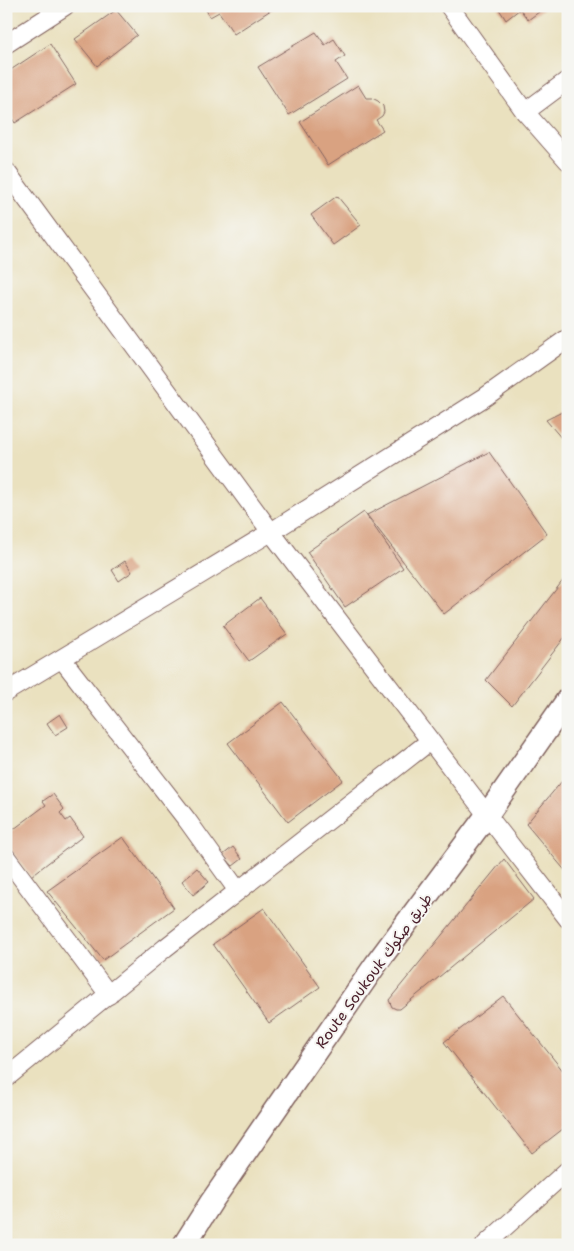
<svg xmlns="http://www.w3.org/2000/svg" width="574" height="1251" font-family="'Shantell Sans','Playpen Sans Arabic',sans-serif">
  <rect width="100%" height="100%" fill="#f6f6f2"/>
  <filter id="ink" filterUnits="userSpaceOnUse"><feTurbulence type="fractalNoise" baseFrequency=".02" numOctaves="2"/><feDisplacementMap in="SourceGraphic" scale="10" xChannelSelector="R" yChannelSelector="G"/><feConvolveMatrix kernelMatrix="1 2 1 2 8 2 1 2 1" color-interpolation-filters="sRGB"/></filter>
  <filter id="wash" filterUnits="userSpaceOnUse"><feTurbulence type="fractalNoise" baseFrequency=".0096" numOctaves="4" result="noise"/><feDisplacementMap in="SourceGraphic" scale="20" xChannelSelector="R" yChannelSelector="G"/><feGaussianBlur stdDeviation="1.12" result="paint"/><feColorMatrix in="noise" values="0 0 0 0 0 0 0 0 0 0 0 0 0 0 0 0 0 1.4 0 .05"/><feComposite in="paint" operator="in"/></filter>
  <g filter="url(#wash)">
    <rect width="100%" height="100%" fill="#eae1bf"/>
    <g id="blocks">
      <g fill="#d9a281">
        <path d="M204 6H277L234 34 219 12 210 17Z"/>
        <path d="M497 6H547L528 20 520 9 506 20Z"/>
        <path d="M116 10 137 35 97 66 75 39Z"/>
        <path d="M316 32 325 45 334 39 345 56 336 62 347 79 289 115 258 67Z"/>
        <path d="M50 44 76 84 15 123 6 109V73Z"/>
        <path d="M358 85 366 98H372L378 101 383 106 384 112 382 116 376 120 383 130 328 165 300 122Z"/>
        <path d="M337 196 361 225 333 245 311 215Z"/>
        <path d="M568 409V446L546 420Z"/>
        <path d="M489 452 547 534 444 614 367 515Z"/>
        <path d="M364 512 403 568 345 607 307 552Z"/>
        <path d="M125 561 132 572 119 581 112 570Z"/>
        <path d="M568 574V633L512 706 486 680Z"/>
        <path d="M260 598 287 634 249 661 223 626Z"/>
        <path d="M283 702 343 780 288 822 228 743Z"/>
        <path d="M60 714 68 727 55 735 47 723Z"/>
        <path d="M568 774V874L526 824Z"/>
        <path d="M53 794 64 809 60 813 66 821 70 818 83 836 31 876 6 843V835L46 805 43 801Z"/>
        <path d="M123 837 174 908 103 960 47 891Z"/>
        <path d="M233 847 242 859 233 866 223 855Z"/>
        <path d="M504 859 534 899 400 1009H396L392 1007 389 1000Z"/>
        <path d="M197 868 209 882 193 895 182 881Z"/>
        <path d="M264 908 320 987 269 1023 213 944Z"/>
        <path d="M503 996 568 1077V1125L532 1153 444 1042Z"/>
      </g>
    </g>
  </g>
  <g filter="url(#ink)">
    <use href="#blocks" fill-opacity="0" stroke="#82635f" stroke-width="1"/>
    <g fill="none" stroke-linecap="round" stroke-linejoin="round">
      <defs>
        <g id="minor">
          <path d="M449 6 525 112 568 161"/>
          <path d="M6 44 65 6"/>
          <path d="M525 112 568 80"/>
          <path d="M6 171 271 532 487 815 568 919"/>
          <path d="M62 659 187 820 238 891"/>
          <path d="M6 692 271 532 485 397 568 338"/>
          <path d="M6 857 109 995"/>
          <path d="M6 1078 165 948 430 741"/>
          <path d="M485 1245 568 1170"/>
        </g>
        <path id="tertiary" d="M184 1245 212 1201 376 964 487 815 568 699"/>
      </defs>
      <use href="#minor" stroke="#82635f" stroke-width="20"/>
      <use href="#tertiary" stroke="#82635f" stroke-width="25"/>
      <use href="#minor" stroke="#fff" stroke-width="18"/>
      <use href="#tertiary" stroke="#fff" stroke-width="22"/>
    </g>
  </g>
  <g text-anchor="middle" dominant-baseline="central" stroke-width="4" stroke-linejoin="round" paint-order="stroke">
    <g font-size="15" fill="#4a1f2b" stroke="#f6f6f2">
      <text transform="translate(374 971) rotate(-54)">Route Soukouk طريق صكوك</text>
    </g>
  </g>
  <rect width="574" height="1251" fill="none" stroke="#f6f6f2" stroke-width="25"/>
</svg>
